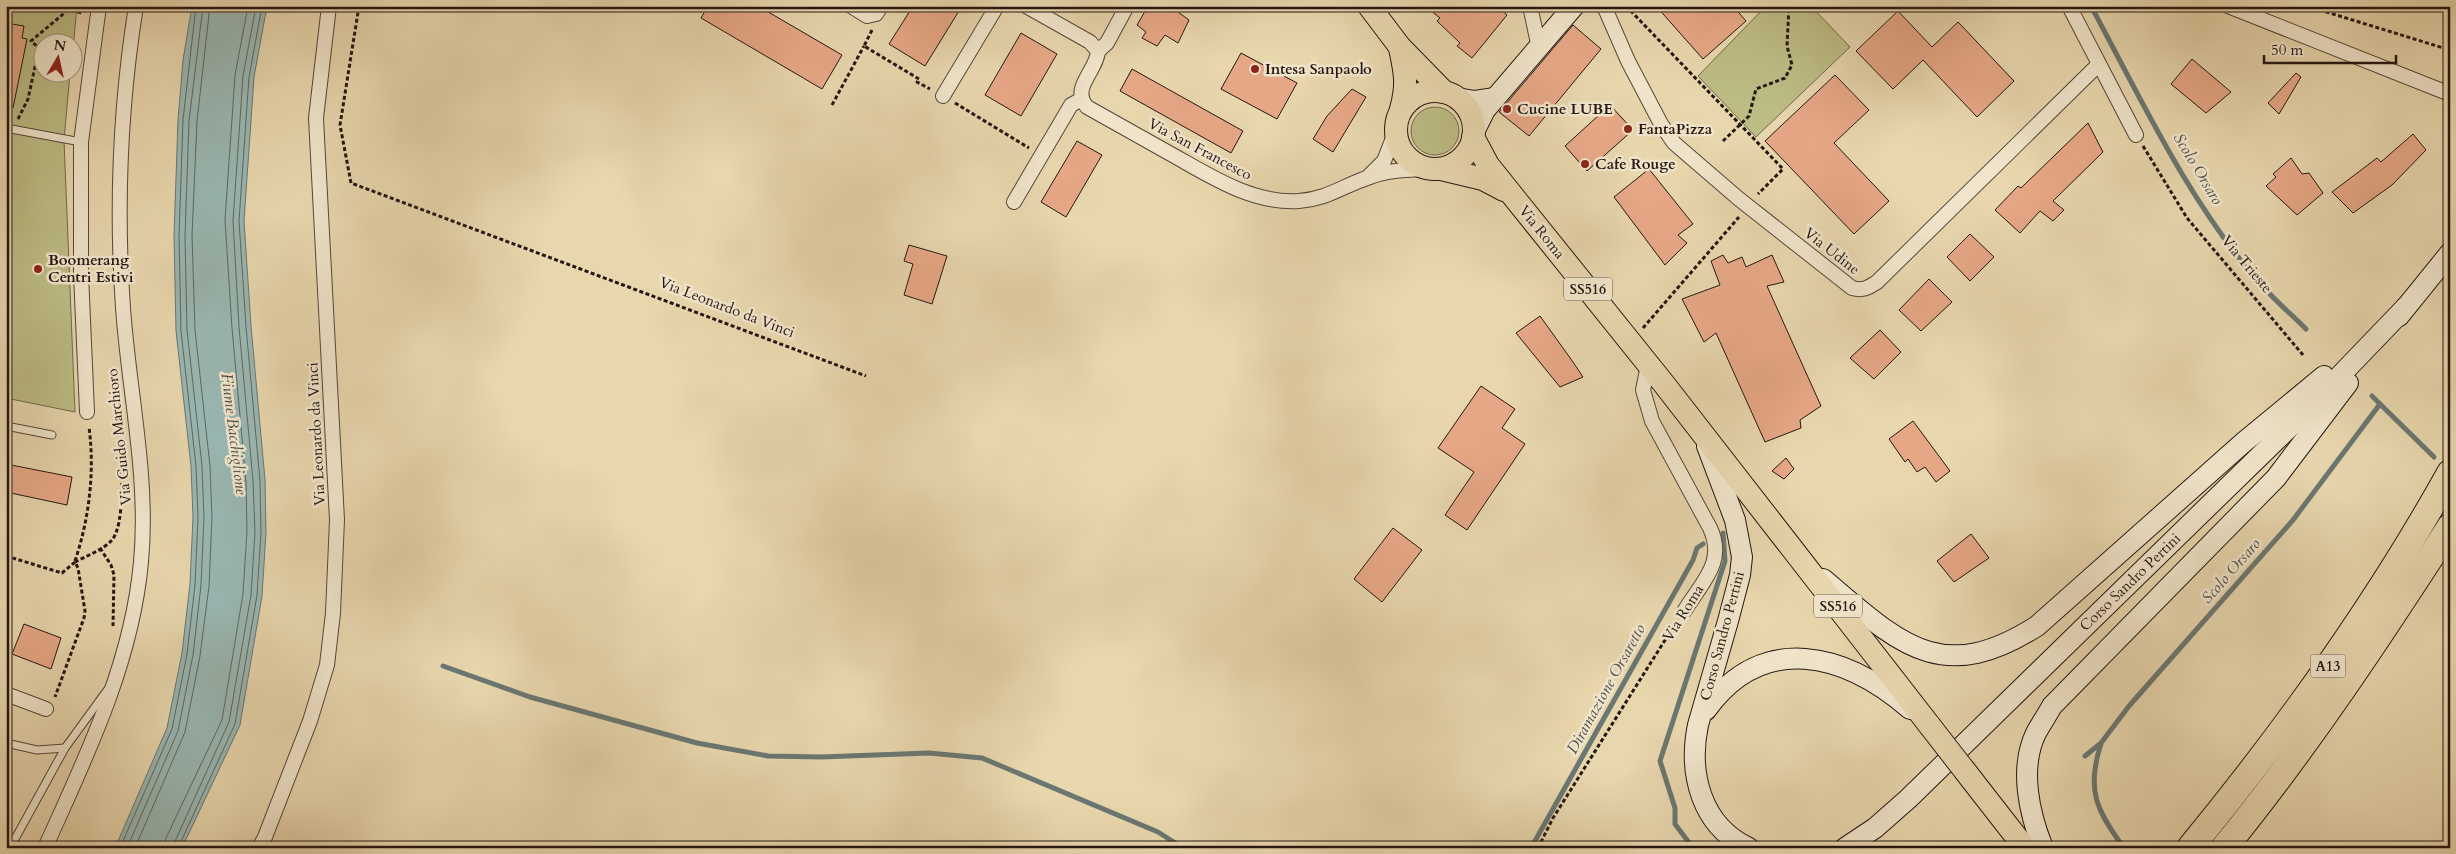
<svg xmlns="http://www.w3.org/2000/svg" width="2456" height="854" font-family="Cardo,serif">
  <rect width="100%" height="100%" fill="#e8d6ad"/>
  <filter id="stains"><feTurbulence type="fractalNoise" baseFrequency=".004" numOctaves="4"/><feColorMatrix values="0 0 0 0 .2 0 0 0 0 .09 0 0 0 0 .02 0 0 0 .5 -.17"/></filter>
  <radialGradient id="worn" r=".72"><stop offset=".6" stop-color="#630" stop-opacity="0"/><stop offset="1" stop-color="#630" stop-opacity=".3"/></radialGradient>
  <g fill="#bdbc85" stroke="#706a4c">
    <path d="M6 6H77L73 49 72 42H42V72L70 73 64 140 75 412 6 398Z"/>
    <path d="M1766 6H1811L1850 47 1756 137 1698 76Z"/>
    <circle cx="1435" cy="131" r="24"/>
  </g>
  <path fill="#99b7b2" stroke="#6a7772" d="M192 6H267L254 77 244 221 251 326 265 480 266 532 262 596 240 725 182 848H115L167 728 182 653 190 584 193 517 191 466 176 331 174 236 178 120 183 60Z"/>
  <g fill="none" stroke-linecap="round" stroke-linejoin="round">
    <g stroke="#5e6762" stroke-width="1">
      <path d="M120 848 172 729 187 654 195 585 198 517 196 466 181 331 179 236 183 120 196 6"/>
      <path d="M127 848 178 731 193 655 201 585 204 517 202 466 187 330 185 236 189 121 203 6"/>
      <path d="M135 848 185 732 200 656 209 586 212 517 210 466 195 330 192 236 197 121 210 6"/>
      <path d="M164 848 166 838 222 720 243 594 247 531 246 482 232 328 225 220 235 75 248 6"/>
      <path d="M172 848 229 722 251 595 255 532 253 481 239 327 233 221 243 76 256 6"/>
      <path d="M178 848 235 724 257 595 261 532 260 481 246 327 239 221 249 77 262 6"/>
    </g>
    <g stroke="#6a7772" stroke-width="5">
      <path d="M2091 6C2141 99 2188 200 2257 280 2272 298 2290 313 2306 329"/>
      <path d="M2380 404 2434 457"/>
      <path d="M443 666 530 697 697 743 768 756 821 757 929 753 982 758 1158 832 1183 848"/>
      <path d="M2101 744C2086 789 2096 810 2124 848"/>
      <path d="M2085 756 2101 743 2129 706 2293 520 2380 404 2372 396"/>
      <path d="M1531 848 1693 560 1697 548 1703 544"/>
      <path d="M1693 848 1675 824V808L1660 761 1725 561 1723 533"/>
      <path d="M1899 848 1903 845 1911 848"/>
      <path d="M1938 848 1942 844"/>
    </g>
  </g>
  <g fill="#e6a786" stroke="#241713">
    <path d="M708 6H758L842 55 822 89 701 18Z"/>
    <path d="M913 6H962L925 66 889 44Z"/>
    <path d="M1148 6H1181L1178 12 1189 20 1178 43 1165 35 1157 46 1142 38 1146 32 1137 25Z"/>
    <path d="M1425 6H1497L1507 15 1472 58 1457 46 1460 43 1437 21 1440 18Z"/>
    <path d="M1656 6H1733L1746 21 1703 59Z"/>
    <path d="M1898 11 1932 47 1958 22 2014 81 1977 117 1923 60 1893 89 1856 51Z"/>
    <path d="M6 23 24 26 22 38 27 39 13 108 6 107Z"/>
    <path d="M1573 25 1601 49 1529 136 1499 112Z"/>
    <path d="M1021 33 1057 54 1021 116 985 95Z"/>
    <path d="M1241 53 1297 83 1277 119 1221 89Z"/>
    <path d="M2192 59 2231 92 2206 113 2171 84Z"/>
    <path d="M1132 69 1243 131 1231 153 1120 91Z"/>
    <path d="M2296 73 2301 77 2279 114 2268 103Z"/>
    <path d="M1835 75 1869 110 1834 143 1889 201 1854 234 1765 141Z"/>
    <path d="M1352 89 1366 97 1333 152 1313 139 1327 116Z"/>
    <path d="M1610 105 1633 130 1587 171 1565 146Z"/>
    <path d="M2088 123 2103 152 2053 201 2064 210 2053 221 2040 211 2020 233 1995 210 2018 186 2021 188Z"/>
    <path d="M2413 134 2426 150 2392 185 2353 213 2332 192 2377 158 2381 162Z"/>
    <path d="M1077 141 1102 155 1066 217 1041 202Z"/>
    <path d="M2291 158 2302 174 2309 173 2323 193 2297 215 2266 186 2276 177 2273 174Z"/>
    <path d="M1649 169 1693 224 1678 235 1687 243 1665 265 1614 197Z"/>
    <path d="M1970 234 1994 257 1970 281 1947 257Z"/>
    <path d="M909 245 947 256 932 304 904 295 913 264 904 261Z"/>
    <path d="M1723 255 1728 263 1742 257 1746 267 1772 255 1784 282 1767 286 1821 406 1800 420 1801 428 1765 442 1716 333 1704 342 1682 299 1720 285 1711 261Z"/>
    <path d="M1929 279 1952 302 1921 331 1899 310Z"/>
    <path d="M1540 316 1573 362 1583 377 1560 387 1516 333Z"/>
    <path d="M1880 330 1901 352 1874 379 1850 358Z"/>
    <path d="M1481 386 1515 409 1502 428 1525 444 1467 530 1445 515 1474 472 1438 448Z"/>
    <path d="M1913 421 1950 471 1936 482 1925 467 1917 472 1908 459 1905 462 1889 439Z"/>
    <path d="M1786 458 1794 469 1784 479 1772 471Z"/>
    <path d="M6 464 72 477 67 505 6 492Z"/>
    <path d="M1393 528 1422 550 1382 602 1354 579Z"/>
    <path d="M1971 534 1989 558 1954 582 1937 561Z"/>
    <path d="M24 624 61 638 51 669 12 654Z"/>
  </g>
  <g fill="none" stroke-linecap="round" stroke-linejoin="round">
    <defs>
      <g id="lane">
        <path d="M6 128 81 142"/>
        <path d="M6 426 52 435"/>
        <path d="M6 743 37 750 65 748"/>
        <path d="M10 848 65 748 108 689"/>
      </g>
      <g id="street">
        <path d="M851 6 867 16 876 14 881 6"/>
        <path d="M1026 6 1090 42 1098 51C1097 71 1070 88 1087 107 1114 122 1142 138 1169 153 1209 175 1251 204 1299 201 1328 199 1344 185 1370 177 1388 170 1407 170 1426 169"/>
        <path d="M1530 6 1539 48"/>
        <path d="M1604 6 1628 61 1661 124 1674 143 1739 199 1852 288C1863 291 1868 288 1877 282L2098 65"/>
        <path d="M2069 6 2136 135"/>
        <path d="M2228 6 2450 94"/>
        <path d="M1098 51 1107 43 1127 6"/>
        <path d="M943 96 997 6"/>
        <path d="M1369 176 1384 161 1395 133"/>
        <path d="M1014 202 1071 105 1080 100"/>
        <path d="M1648 365 1643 390 1652 421 1710 528C1726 562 1702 582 1685 610"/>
        <path d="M87 412 81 274V142L99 6"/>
        <path d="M6 694 46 709"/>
        <path d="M45 848C86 757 132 663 141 562 149 477 129 393 123 308 116 207 120 106 136 6"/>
        <path d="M259 848 265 837 310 721 327 665 333 613 337 520 316 118 329 6"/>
      </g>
      <g id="secondary">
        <path d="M1457 98 1475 101 1495 98"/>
        <path d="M1474 132 1485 110 1574 6"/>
        <path d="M2399 316 2450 253"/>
        <path d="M1707 446 1735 520 1742 557 1740 575 1728 621 1698 725C1688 773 1701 826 1749 848"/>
        <path d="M1823 579C1898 642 1940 688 2037 626L2244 442 2324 376"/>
        <path d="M1706 710C1763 631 1845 653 1910 709"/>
        <path d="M1845 848 1875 828 1908 799 2307 410 2406 307"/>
        <path d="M2043 848C2029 813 2019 768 2036 733 2041 724 2047 715 2052 706L2276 478 2348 383"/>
      </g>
      <g id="primary">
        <path d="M1369 6 1400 47 1444 92"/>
        <path d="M1400 48C1405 72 1408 84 1401 109"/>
        <circle cx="1435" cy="130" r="39"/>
        <path d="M1473 137 1488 165 1664 384 1930 726"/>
        <path d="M1441 169 1483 179 1504 190"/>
        <path d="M1965 771 2025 848"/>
      </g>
      <g id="highway">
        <path d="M2190 848C2286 731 2376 606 2450 473"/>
        <path d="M2224 848C2307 746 2379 637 2450 527"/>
      </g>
    </defs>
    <use href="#lane" stroke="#55473a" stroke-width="9"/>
    <use href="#street" stroke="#55473a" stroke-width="16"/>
    <use href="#secondary" stroke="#241713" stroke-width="22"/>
    <use href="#primary" stroke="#241713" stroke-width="24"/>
    <use href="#highway" stroke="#241713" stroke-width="28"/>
    <g stroke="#241713" stroke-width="3" stroke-dasharray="4 2.5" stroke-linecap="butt">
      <path d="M359 6 340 125 351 183 866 376"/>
      <path d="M1626 6 1783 169 1758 194"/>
      <path d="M2307 6 2450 50"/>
      <path d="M872 30 864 46 919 79 917 82 930 89"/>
      <path d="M955 103 1029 148"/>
      <path d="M832 105 864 46"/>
      <path d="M18 119 28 99 39 48 31 41 68 10 82 13"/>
      <path d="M1723 141 1749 116 1756 89 1785 78 1792 65 1787 46 1789 6"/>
      <path d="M2143 146 2187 218 2303 355"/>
      <path d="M1643 328 1739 217"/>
      <path d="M100 548 111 565 114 575 113 626"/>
      <path d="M6 556 62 573 75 562 78 568 85 611 84 618 55 697"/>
      <path d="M75 561C89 519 95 472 89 427"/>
      <path d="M75 562C86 556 103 550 112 540 125 524 121 472 122 450"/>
      <path d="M1538 848 1553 818 1677 621"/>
    </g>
    <use href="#lane" stroke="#f0e4ca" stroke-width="7"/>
    <use href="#street" stroke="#f0e4ca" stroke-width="14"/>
    <use href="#secondary" stroke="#f0e4ca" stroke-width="20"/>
    <use href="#primary" stroke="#e8d6ad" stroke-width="22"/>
    <use href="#highway" stroke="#e8d6ad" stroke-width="26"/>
    <defs>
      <path id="primary-bridge" d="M1930 726 1965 771"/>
    </defs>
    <use href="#primary-bridge" stroke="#241713" stroke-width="24" stroke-linecap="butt"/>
    <use href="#primary-bridge" stroke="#e8d6ad" stroke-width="22"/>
  </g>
  <g fill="#8f2418" stroke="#f0e4ca" stroke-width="2">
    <circle cx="1255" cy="69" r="5"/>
    <circle cx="1507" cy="109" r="5"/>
    <circle cx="1628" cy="129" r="5"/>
    <circle cx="1585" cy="164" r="5"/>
    <circle cx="38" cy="269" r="5"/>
  </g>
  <g text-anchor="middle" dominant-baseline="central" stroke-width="5" stroke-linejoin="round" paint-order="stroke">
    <g fill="#f0e4ca" stroke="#61544a" stroke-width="1">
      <rect x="1564" y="277.5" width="48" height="23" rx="4"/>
      <rect x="1814" y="594.5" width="48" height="23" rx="4"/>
      <rect x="2310.5" y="654.5" width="35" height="23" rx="4"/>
    </g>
    <g font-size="14" font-weight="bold" fill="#241713">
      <text x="1588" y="289">SS516</text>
      <text x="1838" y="606">SS516</text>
      <text x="2328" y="666">A13</text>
    </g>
    <g font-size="15" font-weight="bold" fill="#241713" stroke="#f0e4ca" text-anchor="start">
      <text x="1265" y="69">Intesa Sanpaolo</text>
      <text x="1517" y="109">Cucine LUBE</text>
      <text x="1638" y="129">FantaPizza</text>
      <text x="1595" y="164">Cafe Rouge</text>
      <text x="48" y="260">Boomerang<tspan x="48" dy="17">Centri Estivi</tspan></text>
    </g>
    <g font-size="15" fill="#241713" stroke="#f0e4ca">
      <text transform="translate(1200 149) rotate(28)">Via San Francesco</text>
      <text transform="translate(1542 232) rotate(51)">Via Roma</text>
      <text transform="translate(1832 251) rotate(38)">Via Udine</text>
      <text transform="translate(2247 264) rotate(50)">Via Trieste</text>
      <text transform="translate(727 307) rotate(21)">Via Leonardo da Vinci</text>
      <text transform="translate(316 434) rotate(-93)">Via Leonardo da Vinci</text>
      <text transform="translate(119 437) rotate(-96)">Via Guido Marchioro</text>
      <text transform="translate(2130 582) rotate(-44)">Corso Sandro Pertini</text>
      <text transform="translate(1683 613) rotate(-58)">Via Roma</text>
      <text transform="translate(1722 636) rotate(-75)">Corso Sandro Pertini</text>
    </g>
    <g font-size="16" font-style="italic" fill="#4d4f4b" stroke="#f0e4ca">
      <text transform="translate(2198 169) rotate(59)">Scolo Orsaro</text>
      <text transform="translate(234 434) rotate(83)">Fiume Bacchiglione</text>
      <text transform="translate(2231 571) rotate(-49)">Scolo Orsaro</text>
      <text transform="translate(1606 689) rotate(-61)">Diramazione Orsaretto</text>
    </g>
  </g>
  <rect width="2456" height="854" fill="none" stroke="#e8d6ad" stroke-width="25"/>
  <rect x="8" y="8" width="2441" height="839" fill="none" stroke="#241713" stroke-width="2.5"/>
  <rect x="12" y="12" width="2431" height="829" fill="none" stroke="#241713"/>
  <g transform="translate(58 58) rotate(9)"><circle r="24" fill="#f0e4ca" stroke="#9e9281"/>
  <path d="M0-4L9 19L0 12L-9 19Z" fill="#8f2418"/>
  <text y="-8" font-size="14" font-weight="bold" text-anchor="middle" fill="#241713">N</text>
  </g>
  <path d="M2264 55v8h132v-8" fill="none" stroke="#241713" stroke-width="2.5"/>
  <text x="2271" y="55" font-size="15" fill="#241713" stroke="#f0e4ca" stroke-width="4" paint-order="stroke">50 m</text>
  <rect width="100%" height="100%" filter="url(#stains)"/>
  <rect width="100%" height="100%" fill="url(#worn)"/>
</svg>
